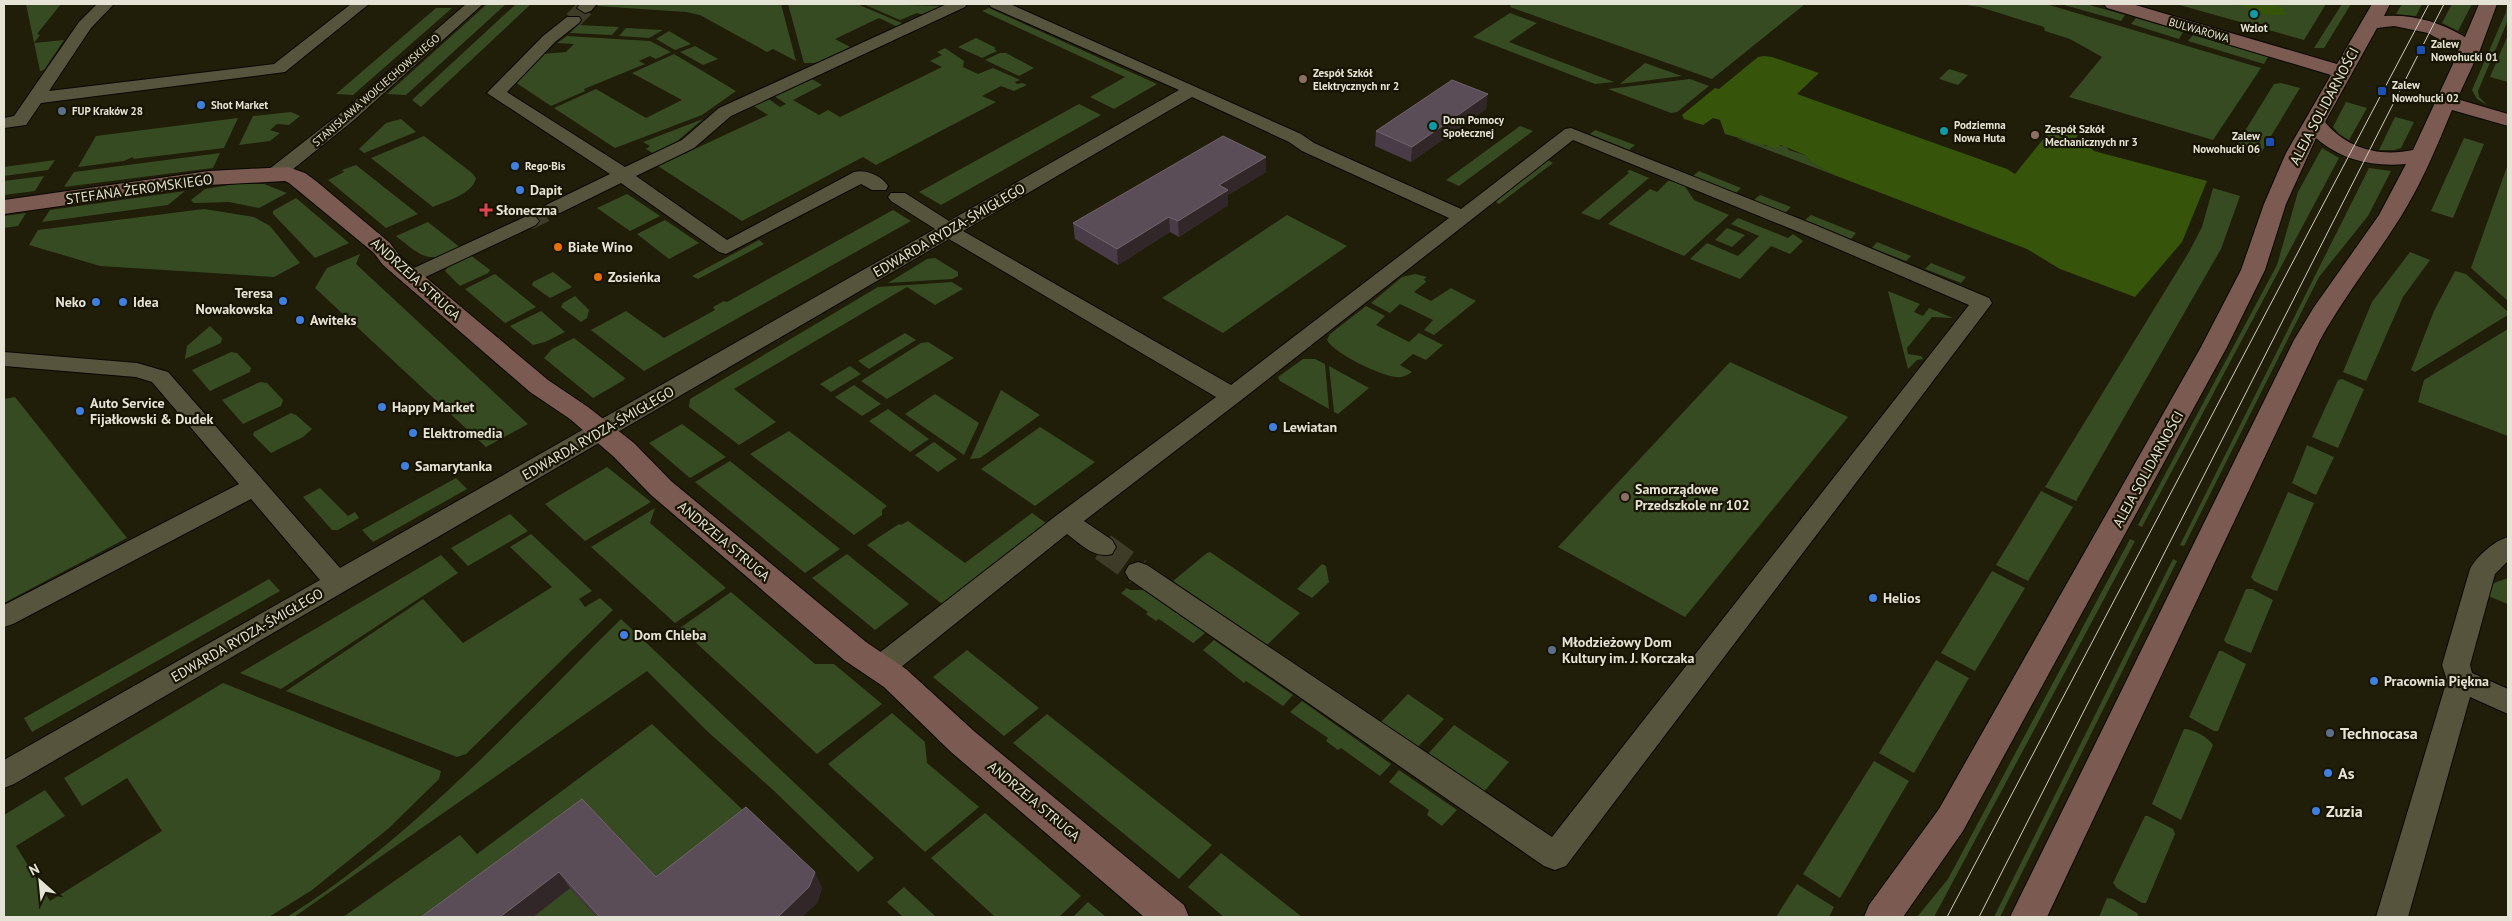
<svg xmlns="http://www.w3.org/2000/svg" width="2512" height="921" font-family="'PT Sans',sans-serif">
  <rect width="100%" height="100%" fill="#201d09"/>
  <g fill="#374b22">
    <path d="M26 4H61L37 34 40 35 34 43 64 40 44 70 40 71Z"/>
    <path d="M487 4H506L406 95 387 94Z"/>
    <path d="M516 4H531L421 107 412 100Z"/>
    <path d="M599 4H781L796 61 773 49 767 52 700 15 686 12 597 6Z"/>
    <path d="M788 4H857L904 24 898 27 879 18 835 39 852 48 817 63H804Z"/>
    <path d="M863 4 944 6 923 15 917 13 900 20Z"/>
    <path d="M1507 4H1805L1712 79 1510 7 1511 5Z"/>
    <path d="M1959 4H2046L2261 68 2213 140 2069 97 2102 57 2070 39 2045 31 2044 27 1980 7Z"/>
    <path d="M2086 4 2125 15 2121 21 2064 5Z"/>
    <path d="M2176 4H2326L2304 40Z"/>
    <path d="M2342 4H2351L2324 48H2314Z"/>
    <path d="M2402 4H2422L2416 16 2396 14Z"/>
    <path d="M2452 4H2472L2458 31 2442 23Z"/>
    <path d="M2507 4 2508 20 2478 91 2479 97 2487 105 2477 99 2472 90 2506 12Z"/>
    <path d="M436 8H452L353 95 336 94Z"/>
    <path d="M989 8 1157 84 1114 109 1090 97 1125 77 982 11Z"/>
    <path d="M1510 13 1537 23 1509 42 1614 82 1595 84 1473 37Z"/>
    <path d="M2136 18 2183 32 2179 39 2131 24Z"/>
    <path d="M578 25 619 27 612 35 570 33Z"/>
    <path d="M626 28 663 30 649 38 619 36Z"/>
    <path d="M669 31 691 44 675 50 656 39Z"/>
    <path d="M2193 35 2268 57 2264 64 2188 41Z"/>
    <path d="M2508 35V82L2490 77Z"/>
    <path d="M567 36 650 41 671 52 656 59 650 56 639 61 645 64 584 89 585 91 551 106 515 82 543 54 566 52 574 44 557 43Z"/>
    <path d="M976 38 996 48 994 49 997 51 982 58 958 47Z"/>
    <path d="M695 46 718 59 703 65 680 52Z"/>
    <path d="M945 48 964 61 963 67 978 74 993 68 1020 80 1015 82 1017 84 1022 83 1027 85 1014 91 1001 86 982 96 996 102 876 165 863 157 742 221 658 166 768 115 752 105 767 98 780 107 786 104 773 95 810 78 822 85 793 100 819 115 828 110 840 117 942 67 930 61 942 55 937 52Z"/>
    <path d="M1000 53H1006L1034 68 1019 76 985 60Z"/>
    <path d="M674 54 736 91 702 115 615 148 554 108 596 89 646 118 682 100 632 73Z"/>
    <path d="M1645 63 1682 76 1620 84Z"/>
    <path d="M1949 69 1968 75 1958 85 1939 79Z"/>
    <path d="M1690 79 1709 86 1677 112 1671 113 1608 89Z"/>
    <path d="M2281 83 2300 88 2259 156 2235 147 2274 84Z"/>
    <path d="M2346 102 2367 108 2349 140 2339 134 2333 127Z"/>
    <path d="M1079 104 1101 115 941 205 919 192Z"/>
    <path d="M291 112 300 116 289 125 277 124 270 130 280 133 270 141 239 145 253 116Z"/>
    <path d="M2395 117 2414 122 2401 148 2394 150H2379Z"/>
    <path d="M238 118 224 148 133 159V157L124 161 78 167 96 136Z"/>
    <path d="M401 119 416 132 364 153 359 149 386 123Z"/>
    <path d="M703 119 675 143 654 154 646 149 650 146 643 142Z"/>
    <path d="M1520 126 1533 131 1459 186 1446 180Z"/>
    <path d="M1595 130 1635 145 1629 150 1590 134Z"/>
    <path d="M424 136 472 173 476 178C473 194 446 201 433 207L371 158Z"/>
    <path d="M1736 138 1758 141 1766 146H1786L1789 150 1805 155 1811 162 1834 175Z"/>
    <path d="M2464 138 2484 144 2453 218 2431 211Z"/>
    <path d="M2322 148 2339 158 2142 527 2138 525 2277 265 2298 192Z"/>
    <path d="M220 153 213 168 64 187 74 172Z"/>
    <path d="M55 160 48 170 4 176V167Z"/>
    <path d="M1548 160 1553 163 1499 204 1497 203 1496 201Z"/>
    <path d="M2508 164V301L2471 268Z"/>
    <path d="M356 165 418 214 386 228 328 180 344 172 342 170Z"/>
    <path d="M2369 168 2391 171 2368 216 2319 277 2184 546 2180 545Z"/>
    <path d="M1630 170 1649 178 1599 220 1581 213 1629 173 1627 171Z"/>
    <path d="M1699 171 1741 188 1736 193 1693 176Z"/>
    <path d="M44 176 35 191 4 195V181Z"/>
    <path d="M1669 180 1684 185 1694 200 1729 215 1684 256 1608 224 1650 189 1657 192Z"/>
    <path d="M235 184H264L287 193 259 208 229 202 194 203 191 200 205 189Z"/>
    <path d="M2213 188 2240 196 2221 249 2076 501 2045 487 2189 252 2202 227Z"/>
    <path d="M185 191 168 205 42 222 50 210Z"/>
    <path d="M627 194 660 216 630 231 597 208Z"/>
    <path d="M1760 195 1791 207 1785 213 1754 200Z"/>
    <path d="M296 198 349 243 315 258 273 214V211Z"/>
    <path d="M204 209 254 217 270 226 300 263 274 277 100 266 29 245 38 230Z"/>
    <path d="M893 210 911 221 644 371 591 330 626 311 664 338 715 310 713 307 724 301 727 302Z"/>
    <path d="M26 213 18 226 4 228V216Z"/>
    <path d="M1287 215 1347 246 1223 333 1162 298Z"/>
    <path d="M1811 215 1856 233 1851 239 1805 220Z"/>
    <path d="M1738 218 1788 238 1793 234 1803 241 1790 254 1771 246 1740 279 1690 259 1707 243 1738 256 1759 236 1731 224Z"/>
    <path d="M665 220 699 243 669 259 637 234Z"/>
    <path d="M428 222 462 249C426 263 425 259 396 236Z"/>
    <path d="M1727 228 1745 235 1732 247 1715 240Z"/>
    <path d="M759 240 764 244 698 279 692 276Z"/>
    <path d="M1877 242 1911 256 1906 261 1872 248Z"/>
    <path d="M2410 252 2430 260 2403 297 2366 381 2343 372 2372 302Z"/>
    <path d="M360 254 356 264 528 424 486 447 315 288 327 268Z"/>
    <path d="M469 254 490 270 488 273 460 286 445 271 451 263Z"/>
    <path d="M935 258 958 272V276L952 279 888 283 927 259Z"/>
    <path d="M1931 263 1966 277 1961 283 1925 269Z"/>
    <path d="M2455 271 2466 274 2508 312V315L2415 372 2411 370 2434 311Z"/>
    <path d="M553 272 572 287 550 298 532 285 533 282Z"/>
    <path d="M495 274 536 307 505 323 465 289Z"/>
    <path d="M1415 274 1427 277 1424 279 1426 282 1414 292 1431 301 1451 288 1476 301 1434 335 1424 330 1433 320 1400 304 1390 313 1371 303 1402 277Z"/>
    <path d="M952 282 963 289 935 305 907 287 734 389 776 422 739 445 689 407 690 399 878 287Z"/>
    <path d="M1888 291 1920 304 1914 312 1923 316 1929 308 1953 318 1932 317 1907 348 1908 354 1921 356 1923 359 1917 360 1908 369Z"/>
    <path d="M575 296 589 310 587 318 581 322 561 307 563 303Z"/>
    <path d="M1366 306 1385 316 1376 325 1409 342 1419 333 1443 345 1426 360 1413 354 1400 365 1412 372C1407 375 1403 378 1397 377 1383 377 1333 353 1327 340L1330 334Z"/>
    <path d="M541 311 565 332 545 342 533 345 510 326Z"/>
    <path d="M210 326 222 338 221 343 185 359 187 346Z"/>
    <path d="M2508 329V436L2418 402 2424 380Z"/>
    <path d="M905 333 916 340 869 369 858 361Z"/>
    <path d="M574 338 625 378 624 380 593 398 544 358 552 349Z"/>
    <path d="M928 342 954 358 887 399 861 381 921 343Z"/>
    <path d="M231 352 237 353 251 368 250 372 210 391 192 370Z"/>
    <path d="M1303 359H1315L1325 364 1329 409 1280 381 1278 377Z"/>
    <path d="M1730 362 1848 417 1685 617 1558 547Z"/>
    <path d="M850 366 861 374 831 392 820 384Z"/>
    <path d="M1329 366 1369 388 1338 414 1334 412Z"/>
    <path d="M2342 379 2364 389 2338 448 2312 437 2338 380Z"/>
    <path d="M260 382 267 383 283 400 281 406 243 424 222 400Z"/>
    <path d="M854 385 881 404 862 416 835 397Z"/>
    <path d="M1001 390 1040 415 980 458 970 459Z"/>
    <path d="M935 394 979 423 964 455 905 414Z"/>
    <path d="M15 397 127 538 4 603V399Z"/>
    <path d="M888 409 929 439 910 452 869 421Z"/>
    <path d="M291 413 296 415 312 429 303 437 271 453 253 435 254 432Z"/>
    <path d="M682 424 726 457 690 478 649 443Z"/>
    <path d="M1040 427 1095 462 1035 506 981 469Z"/>
    <path d="M789 431 887 506 882 510V515L854 535 750 454Z"/>
    <path d="M934 442 957 459 938 472 915 455Z"/>
    <path d="M2307 445 2334 457 2316 495 2292 483Z"/>
    <path d="M730 461 840 549 805 573 695 482Z"/>
    <path d="M607 467 651 502 585 541 545 504Z"/>
    <path d="M456 478 467 489 373 542 362 530Z"/>
    <path d="M320 488 348 516 355 512 359 518 338 530H332L303 497Z"/>
    <path d="M2041 491 2073 507 2028 581 1996 565Z"/>
    <path d="M2288 492 2314 503 2277 591 2273 590 2254 581 2251 577Z"/>
    <path d="M655 508 650 523 726 588 675 623 591 547Z"/>
    <path d="M1032 513 1046 523 942 604 867 545 899 524 901 525 908 521 965 563Z"/>
    <path d="M510 514 528 531 468 566 451 548Z"/>
    <path d="M531 534 592 591 579 599 585 607 600 598 613 610 466 754 457 757 286 691 423 599 463 643 552 587 510 547Z"/>
    <path d="M2130 539 2135 541 1934 917H1917L1948 879Z"/>
    <path d="M1210 552 1300 613 1267 645 1173 581 1207 553Z"/>
    <path d="M847 554 909 604 875 630 812 578Z"/>
    <path d="M441 555 458 573 281 689 240 673Z"/>
    <path d="M2173 559 2177 561 2000 917H1994Z"/>
    <path d="M1322 564 1326 566 1329 582 1312 598 1297 589Z"/>
    <path d="M1992 571 2025 588 1975 671 1941 653Z"/>
    <path d="M2508 578V604L2488 596 2494 583Z"/>
    <path d="M269 579 280 591 32 732 24 718Z"/>
    <path d="M1127 588 1130 590H1143L1205 633 1193 643 1159 619 1156 621 1146 614 1148 612 1121 593Z"/>
    <path d="M2246 589H2252L2273 600 2251 653 2226 643 2224 640Z"/>
    <path d="M731 592 815 664H834L882 704 817 754 680 628Z"/>
    <path d="M621 619 874 858 858 872 771 788 707 731 647 671 294 917H287C413 838 516 723 621 619Z"/>
    <path d="M1214 640 1293 695 1283 706 1246 681 1244 683 1203 650Z"/>
    <path d="M967 650 1039 708 1004 736 933 677Z"/>
    <path d="M2219 651H2222L2246 664 2218 731H2214L2189 717Z"/>
    <path d="M1936 660 1969 678 1914 773 1879 753Z"/>
    <path d="M223 683 441 771 439 779 389 828 312 890 269 917H4V815L45 790 65 816 16 846 50 901 162 831 127 778 82 806 64 778Z"/>
    <path d="M1408 694 1444 719 1417 748 1380 723Z"/>
    <path d="M1302 701 1391 764 1380 776 1341 748 1338 750 1326 741 1328 738 1290 712Z"/>
    <path d="M892 713 925 742 927 763 979 807 925 852 828 764Z"/>
    <path d="M1047 714 1212 845 1179 879 1013 743Z"/>
    <path d="M652 724 744 811 653 880 592 816 456 917H343L460 835 477 854Z"/>
    <path d="M1454 725 1509 762 1483 793 1427 755Z"/>
    <path d="M2184 729C2193 729 2208 737 2213 745L2181 820 2152 804Z"/>
    <path d="M1874 761 1909 781 1840 898 1803 874Z"/>
    <path d="M1399 770 1457 810 1442 826 1427 815 1429 810 1389 782Z"/>
    <path d="M985 813 1081 896 1059 917H995L931 858Z"/>
    <path d="M2145 816H2148L2173 829 2175 834 2146 903H2142L2117 888 2113 883Z"/>
    <path d="M1221 853 1302 917H1224L1188 887Z"/>
    <path d="M1797 884 1834 907 1829 917H1776Z"/>
    <path d="M904 887 936 917H903L887 902Z"/>
    <path d="M570 888 597 917H533Z"/>
    <path d="M2107 898 2113 899 2137 913 2139 917H2099Z"/>
    <path d="M1088 902 1106 917H1073Z"/>
  </g>
  <g fill="#36550a">
    <path d="M2237 4H2272L2283 8 2286 15H2267Z"/>
    <path d="M1764 56 1772 57 1819 73 1797 94 2007 169 2015 174 2053 127 2078 135 2074 141 2090 147 2094 151 2207 181 2182 242 2135 297 2060 269 2027 249 1834 175 1811 162 1805 155 1781 145 1776 148 1725 134 1720 120 1713 118 1703 125 1684 119 1682 115 1715 88 1719 89 1758 57Z"/>
  </g>
  <g fill="none" stroke-linecap="round" stroke-linejoin="round">
    <g stroke="#3e3b28" stroke-width="18" stroke-dasharray="18 9" stroke-linecap="butt">
      <path d="M573 20 585 8"/>
      <path d="M529 221 553 209"/>
    </g>
    <path stroke="#3e3b28" stroke-width="28" stroke-dasharray="28 14" stroke-linecap="butt" d="M1103 547 1138 572"/>
    <defs>
      <g id="street">
        <path d="M97 4H114L91 28 49 91 274 64 351 4H369L285 72 41 103 26 125 4 128V118L14 116 79 22Z"/>
        <path d="M466 4H483L354 120 282 178H268L266 174 268 170 342 112Z"/>
        <path d="M580 4H597L591 11 585 13 577 8Z"/>
        <path d="M947 4H967L965 7 731 116 694 148 636 176 727 240 854 172C866 169 882 176 888 186L886 190H872L861 184 726 254 719 252 621 183 560 213H546L543 209 546 205 610 174 487 93 543 36 567 17H579L581 20 579 23 555 42 507 92 625 167 682 140 719 108Z"/>
        <path d="M989 4H1010L1301 134 1314 143 1461 209 1565 129 1571 128 1815 225 1989 298 1992 303 1566 866 1555 870 1544 866 1129 579 1125 572 1129 565 1138 562 1147 565 1552 837 1969 305 1801 233 1573 140 1240 401 1084 521 1112 540 1116 547 1112 554C1094 559 1081 544 1067 534L890 676 880 679 870 676 866 668 870 660 1057 515 1216 397 949 239 14 784 4 788V760L320 580 251 499 13 624 4 627V605L239 484 152 382 136 377 4 366V352L137 363 168 372 340 568 935 229 891 201 888 197 891 193H905L949 221 1179 90 991 7ZM1192 97 1289 142 1302 151 1449 218 1231 385 963 231Z"/>
        <path d="M529 215 536 217 539 221 536 225 417 281 410 283 403 281 400 277 403 273Z"/>
        <path d="M2508 537V561L2495 574 2470 665 2472 673 2508 689V714L2470 697 2408 917H2376L2447 680 2442 665 2470 569C2477 556 2494 541 2508 537Z"/>
      </g>
      <g id="secondary">
        <path d="M2104 4H2132L2337 64 2372 4H2390L2384 16C2413 14 2440 22 2465 37L2479 4H2497L2480 50 2457 99 2508 114V126L2452 110C2437 146 2421 185 2400 218 2374 259 2344 297 2320 340L2047 917H2010L2294 340 2314 307 2379 215 2406 164C2373 167 2341 160 2316 138L2286 204 2265 270 2227 347 1963 831 1903 917H1864L1869 905 1939 809 2201 347 2241 270 2264 204 2286 153 2331 75 2107 8ZM2394 26 2428 33 2459 51 2413 150C2380 157 2347 149 2325 122L2377 28Z"/>
        <path d="M288 167 305 173 316 181 390 243 399 255 548 380 588 407 634 443 671 481 866 642 906 669 975 732 1184 905 1189 917H1144L951 752 884 687 844 660 651 495 614 457 570 419 530 392 383 265 374 253 289 183 285 181 209 185 4 214V200L209 171Z"/>
      </g>
    </defs>
    <use href="#street" stroke="#0a0700" stroke-width="2"/>
    <use href="#secondary" stroke="#0a0700" stroke-width="2"/>
    <use href="#street" fill="#57543e" fill-rule="evenodd"/>
    <use href="#secondary" fill="#7a5a51" fill-rule="evenodd"/>
    <g stroke="#cfcdbf" stroke-width="1">
      <path d="M1947 917 2429 4"/>
      <path d="M1979 917 2444 4"/>
    </g>
  </g>
  <g fill="#4a3b48">
    <path d="M1486 109 1411 162 1375 146 1376 131Z"/>
    <path d="M1266 157V172L1228 195V205L1179 237 1170 232 1118 265 1075 239 1073 223Z"/>
    <path d="M582 799 656 877 822 888 817 903 802 917H597L570 888 533 917H421Z"/>
  </g>
  <g fill="#322728">
    <path d="M1488 94 1486 109 1411 162 1412 147Z"/>
    <path d="M1266 157V172L1228 195V205L1179 237 1178 221 1219 185Z"/>
    <path d="M1169 217 1170 232 1118 265 1117 249Z"/>
    <path d="M559 872 570 888 533 917H500Z"/>
    <path d="M815 872 822 888 817 903 802 917H778Z"/>
  </g>
  <g fill="#5a4d57" stroke="#70646b">
    <path d="M1452 80 1488 94 1412 147 1376 131Z"/>
    <path d="M1223 136 1266 157 1219 185 1228 190 1178 221 1169 217 1117 249 1073 223Z"/>
    <path d="M582 799 656 877 746 807 815 872 809 887 778 917H600L559 872 500 917H421Z"/>
  </g>
  <g fill="#0f9aa8" stroke="#171402" stroke-width="2">
    <circle cx="2254" cy="14" r="5"/>
    <circle cx="1433" cy="126" r="5"/>
    <circle cx="1944" cy="131" r="5"/>
  </g>
  <g fill="#1a4fb4" stroke="#171402" stroke-width="2">
    <rect x="2416" y="45" width="10" height="10" rx="2.5"/>
    <rect x="2377" y="86" width="10" height="10" rx="2.5"/>
    <rect x="2265" y="137" width="10" height="10" rx="2.5"/>
  </g>
  <g fill="#8d6e63" stroke="#171402" stroke-width="2">
    <circle cx="1303" cy="79" r="5"/>
    <circle cx="2035" cy="135" r="5"/>
    <circle cx="1625" cy="497" r="5"/>
  </g>
  <g fill="#3f7fe0" stroke="#171402" stroke-width="2">
    <circle cx="201" cy="105" r="5"/>
    <circle cx="515" cy="166" r="5"/>
    <circle cx="520" cy="190" r="5"/>
    <circle cx="283" cy="301" r="5"/>
    <circle cx="96" cy="302" r="5"/>
    <circle cx="123" cy="302" r="5"/>
    <circle cx="300" cy="320" r="5"/>
    <circle cx="382" cy="407" r="5"/>
    <circle cx="80" cy="411" r="5"/>
    <circle cx="1273" cy="427" r="5"/>
    <circle cx="413" cy="433" r="5"/>
    <circle cx="405" cy="466" r="5"/>
    <circle cx="1873" cy="598" r="5"/>
    <circle cx="624" cy="635" r="5"/>
    <circle cx="2374" cy="681" r="5"/>
    <circle cx="2328" cy="773" r="5"/>
    <circle cx="2316" cy="811" r="5"/>
  </g>
  <g fill="#5c6f8a" stroke="#171402" stroke-width="2">
    <circle cx="62" cy="111" r="5"/>
    <circle cx="1552" cy="650" r="5"/>
    <circle cx="2330" cy="733" r="5"/>
  </g>
  <path fill="#e0444e" stroke="#171402" stroke-width="2" d="M483.5 202.5h5v5h5v5h-5v5h-5v-5h-5v-5h5z"/>
  <g fill="#e8710a" stroke="#171402" stroke-width="2">
    <circle cx="558" cy="247" r="5"/>
    <circle cx="598" cy="277" r="5"/>
  </g>
  <g text-anchor="middle" dominant-baseline="central" stroke-width="4.5" stroke-linejoin="round" paint-order="stroke">
    <g font-size="11" font-weight="bold" fill="#e5e3d6" stroke="#171402" text-anchor="start">
      <text x="2254" y="28" text-anchor="middle">Wzlot</text>
      <text x="2431" y="44">Zalew<tspan x="2431" dy="13">Nowohucki 01</tspan></text>
      <text x="1313" y="73">Zespół Szkół<tspan x="1313" dy="13">Elektrycznych nr 2</tspan></text>
      <text x="2392" y="85">Zalew<tspan x="2392" dy="13">Nowohucki 02</tspan></text>
      <text x="211" y="105">Shot Market</text>
      <text x="72" y="111">FUP Kraków 28</text>
      <text x="1443" y="120">Dom Pomocy<tspan x="1443" dy="13">Społecznej</tspan></text>
      <text x="1954" y="125">Podziemna<tspan x="1954" dy="13">Nowa Huta</tspan></text>
      <text x="2045" y="129">Zespół Szkół<tspan x="2045" dy="13">Mechanicznych nr 3</tspan></text>
      <text x="2260" y="136" text-anchor="end">Zalew<tspan x="2260" dy="13">Nowohucki 06</tspan></text>
      <text x="525" y="166">Rego·Bis</text>
    </g>
    <g font-size="11" fill="#e5e3d6" stroke="#171402">
      <text transform="translate(2199 30) rotate(16)">BULWAROWA</text>
      <text transform="translate(376 90) rotate(-41)">STANISŁAWA WOJCIECHOWSKIEGO</text>
    </g>
    <g font-size="14" fill="#e5e3d6" stroke="#171402">
      <text transform="translate(2324 106) rotate(-62)">ALEJA SOLIDARNOŚCI</text>
      <text transform="translate(139 189) rotate(-8)">STEFANA ŻEROMSKIEGO</text>
      <text transform="translate(949 230) rotate(-30)">EDWARDA RYDZA-ŚMIGŁEGO</text>
      <text transform="translate(416 279) rotate(42)">ANDRZEJA STRUGA</text>
      <text transform="translate(598 433) rotate(-30)">EDWARDA RYDZA-ŚMIGŁEGO</text>
      <text transform="translate(2148 469) rotate(-61)">ALEJA SOLIDARNOŚCI</text>
      <text transform="translate(724 541) rotate(40)">ANDRZEJA STRUGA</text>
      <text transform="translate(247 635) rotate(-30)">EDWARDA RYDZA-ŚMIGŁEGO</text>
      <text transform="translate(1034 801) rotate(40)">ANDRZEJA STRUGA</text>
    </g>
    <g font-size="14" font-weight="bold" fill="#e5e3d6" stroke="#171402" text-anchor="start">
      <text x="530" y="190">Dapit</text>
      <text x="496" y="210">Słoneczna</text>
      <text x="568" y="247">Białe Wino</text>
      <text x="608" y="277">Zosieńka</text>
      <text x="273" y="293" text-anchor="end">Teresa<tspan x="273" dy="16">Nowakowska</tspan></text>
      <text x="86" y="302" text-anchor="end">Neko</text>
      <text x="133" y="302">Idea</text>
      <text x="310" y="320">Awiteks</text>
      <text x="90" y="403">Auto Service<tspan x="90" dy="16">Fijałkowski &amp; Dudek</tspan></text>
      <text x="392" y="407">Happy Market</text>
      <text x="1283" y="427">Lewiatan</text>
      <text x="423" y="433">Elektromedia</text>
      <text x="415" y="466">Samarytanka</text>
      <text x="1635" y="489">Samorządowe<tspan x="1635" dy="16">Przedszkole nr 102</tspan></text>
      <text x="1883" y="598">Helios</text>
      <text x="634" y="635">Dom Chleba</text>
      <text x="1562" y="642">Młodzieżowy Dom<tspan x="1562" dy="16">Kultury im. J. Korczaka</tspan></text>
      <text x="2384" y="681">Pracownia Piękna</text>
    </g>
    <g font-size="16" font-weight="bold" fill="#e5e3d6" stroke="#171402" text-anchor="start">
      <text x="2340" y="733">Technocasa</text>
      <text x="2338" y="773">As</text>
      <text x="2326" y="811">Zuzia</text>
    </g>
  </g>
  <rect width="2512" height="921" fill="none" stroke="#e5e3d6" stroke-width="10"/>
  <g transform="translate(40 881) rotate(333)" stroke="#171402" stroke-width="4" paint-order="stroke">
  <path d="M0-4L9 19L0 12L-9 19Z" fill="#e5e3d6"/>
  <text y="-8" font-size="14" font-weight="bold" text-anchor="middle" fill="#e5e3d6">N</text>
  </g>
</svg>
